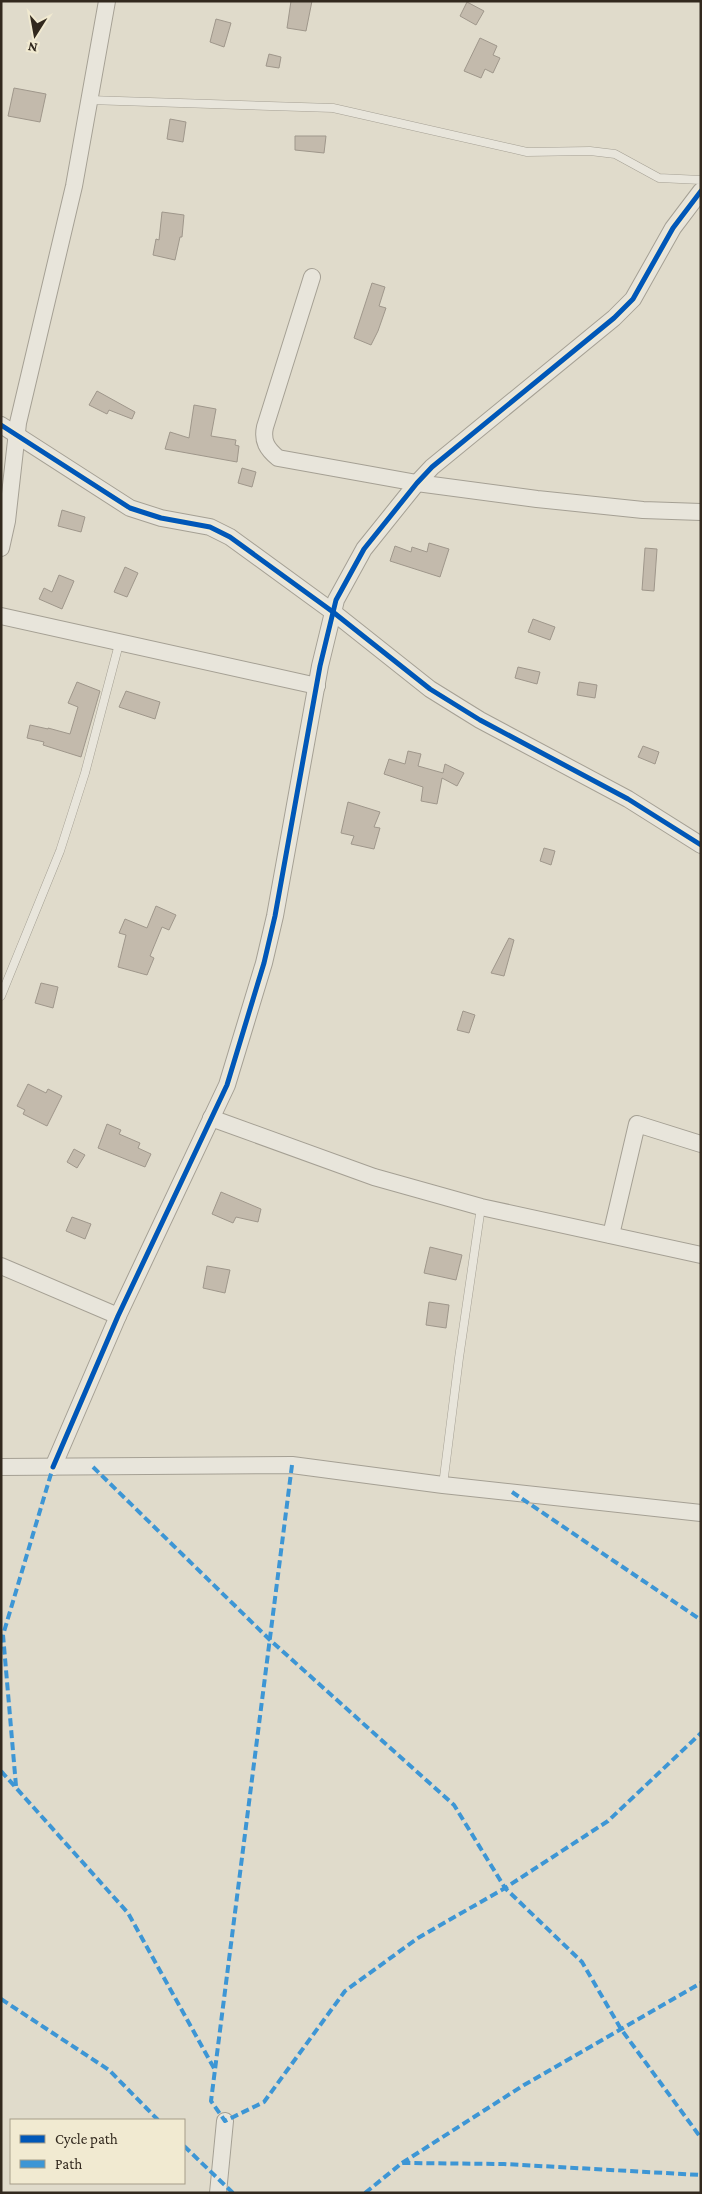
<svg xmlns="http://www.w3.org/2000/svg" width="702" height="2194" font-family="'Crimson Pro',serif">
  <rect width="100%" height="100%" fill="#e0dbcb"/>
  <g fill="#c3baac" stroke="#9f978b">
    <path d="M291 1H312L306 31 287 28Z"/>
    <path d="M467 2 484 11 476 25 460 16Z"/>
    <path d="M216 19 231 23 224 47 210 42Z"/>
    <path d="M480 38 497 46 493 55 500 58 493 73 485 69 481 78 464 71Z"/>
    <path d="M269 54 281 57 279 68 266 66Z"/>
    <path d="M14 88 46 94 40 122 8 116Z"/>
    <path d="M170 119 186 122 183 142 167 139Z"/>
    <path d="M295 136H326L324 153 295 150Z"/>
    <path d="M162 212 184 215 182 237H180L175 260 153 255 156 239 159 240Z"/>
    <path d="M372 283 385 287 379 306 386 308 378 331 371 345 354 338Z"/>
    <path d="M97 391 135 412 132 419 109 410 107 414 89 405Z"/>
    <path d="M194 405 216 409 211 436 236 440 235 445 239 446 237 462 165 449 170 432 189 438Z"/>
    <path d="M242 468 256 472 252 487 238 483Z"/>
    <path d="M62 510 85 517 81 532 58 526Z"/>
    <path d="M429 543 449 549 440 577 390 561 395 546 411 552 412 547 427 552Z"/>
    <path d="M645 548 657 549 654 591 642 590Z"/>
    <path d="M125 567 138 573 127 597 114 592Z"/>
    <path d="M59 575 74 581 62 609 39 599 44 588 52 592Z"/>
    <path d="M533 619 555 627 550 640 528 632Z"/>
    <path d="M518 667 540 672 537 684 515 678Z"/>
    <path d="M77 682 100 691 81 757 43 745 44 742 27 738 30 725 48 729V728L70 734 78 707 68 703Z"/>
    <path d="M579 682 597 685 595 698 577 695Z"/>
    <path d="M126 691 160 702 155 719 119 707Z"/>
    <path d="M643 746 659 752 655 764 638 757Z"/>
    <path d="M408 751 421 754 418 766 443 773 445 764 464 773 457 786 442 778 437 804 421 801 423 787 384 774 389 759 405 764Z"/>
    <path d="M348 802 380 812 374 827 380 828 374 849 351 844 354 836 341 833Z"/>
    <path d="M544 848 555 851 551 865 540 861Z"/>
    <path d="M156 906 176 915 169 930 162 927 150 956 154 958 147 975 118 967 126 935 119 933 125 919 147 928Z"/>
    <path d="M509 938 514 940 504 976 491 973Z"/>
    <path d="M41 983 58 987 53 1008 35 1003Z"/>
    <path d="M463 1011 475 1015 469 1033 457 1030Z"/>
    <path d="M28 1084 46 1093 48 1089 62 1096 47 1126 23 1114 25 1110 17 1106Z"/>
    <path d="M107 1124 121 1130 119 1134 140 1143 138 1148 151 1154 145 1167 98 1148Z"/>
    <path d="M74 1149 85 1155 77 1168 67 1162Z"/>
    <path d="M221 1192 261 1209 258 1222 236 1217 233 1223 212 1214Z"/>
    <path d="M72 1217 91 1224 85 1239 66 1231Z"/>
    <path d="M430 1247 462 1255 456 1280 424 1273Z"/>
    <path d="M207 1266 230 1270 225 1293 203 1288Z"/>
    <path d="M429 1302 449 1305 446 1328 426 1325Z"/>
  </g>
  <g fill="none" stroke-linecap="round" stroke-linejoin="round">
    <defs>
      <g id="lane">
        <path d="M89 100 333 108 527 152 590 151 615 154 659 178 701 180"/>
        <path d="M1 996 60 851 85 773 119 644"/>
        <path d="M443 1485 459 1358 481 1207"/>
      </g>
      <g id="street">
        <path d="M312 277 265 427C262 441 267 449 278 458L417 483 537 499 643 510 701 512"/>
        <path d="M1 425 130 508 161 518 210 527 230 537 333 612 430 689 480 720 628 799 701 845"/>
        <path d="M1 548 7 521 18 423 74 186 107 1"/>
        <path d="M1 616 317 686"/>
        <path d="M211 1118 374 1177 481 1207 701 1255"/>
        <path d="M611 1235 637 1124 701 1144"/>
        <path d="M1 1266 118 1316"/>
        <path d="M1 1467 292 1465 443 1485 701 1513"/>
        <path d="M53 1467 118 1316 227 1085 264 963 275 916 320 666 336 600 364 549 417 483 432 467 614 318 633 299 673 228 701 191"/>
        <path d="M218 2193 225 2121"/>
      </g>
    </defs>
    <use href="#lane" stroke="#a5a094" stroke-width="9"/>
    <use href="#street" stroke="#a5a094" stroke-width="18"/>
    <use href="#lane" stroke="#e8e5db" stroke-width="8"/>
    <use href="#street" stroke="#e8e5db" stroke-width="16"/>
    <g stroke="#3d96d5" stroke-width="4" stroke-dasharray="8 4" stroke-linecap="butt">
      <path d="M292 1465 211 2101 225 2121 264 2102 345 1991 418 1938 505 1888 608 1821 701 1733"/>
      <path d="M93 1467 270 1640 454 1805 505 1888 582 1962 621 2029 701 2138"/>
      <path d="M512 1492 701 1620"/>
      <path d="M1 1771 128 1913 215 2070"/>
      <path d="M16 1786 3 1635 53 1467"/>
      <path d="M1 1999 109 2070 158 2120"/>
      <path d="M184 2146 233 2193"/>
      <path d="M402 2163 524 2085 701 1983"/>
      <path d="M365 2193 402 2163 504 2164 701 2175"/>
    </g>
    <defs>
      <g id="cycleway">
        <path d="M1 425 130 508 161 518 210 527 230 537 333 612 430 689 480 720 628 799 701 845"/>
        <path d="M53 1467 118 1316 227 1085 264 963 275 916 320 666 336 600 364 549 417 483 432 467 614 318 633 299 673 228 701 191"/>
      </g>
    </defs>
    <use href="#cycleway" stroke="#f1ead1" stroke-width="8"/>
    <use href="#cycleway" stroke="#0057b8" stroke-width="5"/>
  </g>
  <rect width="702" height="2194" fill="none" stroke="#32291e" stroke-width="5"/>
  <rect x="10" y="2119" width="175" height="65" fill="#f1ead1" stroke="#a59d89"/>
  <rect x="20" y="2135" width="25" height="8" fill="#0057b8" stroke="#a59d89"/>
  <text x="55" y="2144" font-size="15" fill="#32291e">Cycle path</text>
  <rect x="20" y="2160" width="25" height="8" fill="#3d96d5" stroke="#a59d89"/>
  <text x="55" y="2169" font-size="15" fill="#32291e">Path</text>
  <g transform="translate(35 35) rotate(191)" stroke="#f1ead1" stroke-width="4" paint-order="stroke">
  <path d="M0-4L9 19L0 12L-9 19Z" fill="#32291e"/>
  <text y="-8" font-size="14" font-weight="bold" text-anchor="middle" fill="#32291e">N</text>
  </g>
</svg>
